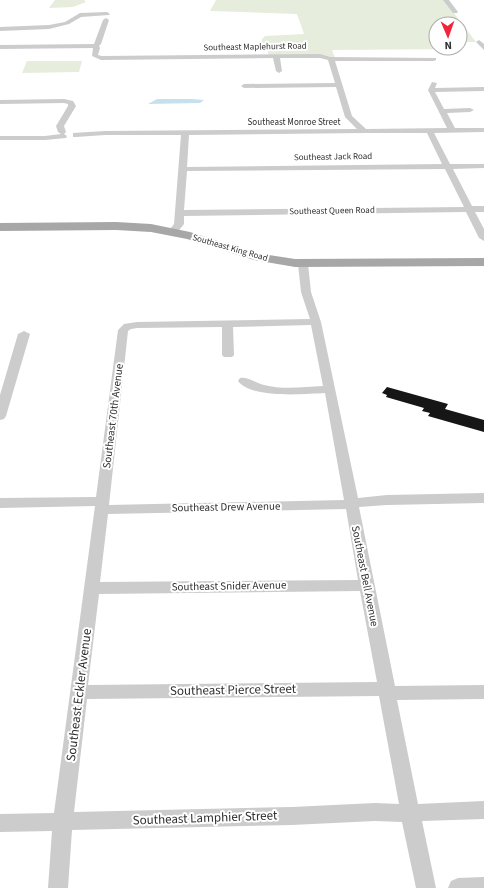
<svg xmlns="http://www.w3.org/2000/svg" width="484" height="888" font-family="'Source Sans 3',sans-serif">
  <rect width="100%" height="100%" fill="#fff"/>
  <g fill="#e6eddc">
    <path d="M52 0H84L86 2 73 7 49 8 55 0Z"/>
    <path d="M216 0H444L476 42H460V24H436V48L460 49 332 50 335 58 324 55 269 56 267 49 261 44 262 39 265 36 304 34 297 14 210 11Z"/>
    <path d="M27 61H82L79 72 22 73Z"/>
  </g>
  <path fill="#c7e0ee" d="M157 99H192L204 100 200 103 148 104Z"/>
  <path fill="#161616" d="M387 387 448 404 445 409 484 420V432L428 416 430 413 422 411 424 408 386 397 387 395 382 393Z"/>
  <g fill="none" stroke-linecap="round" stroke-linejoin="round">
    <g fill="#ccc" fill-rule="evenodd">
      <path d="M443 0H449L458 12 457 13H453Z"/>
      <path d="M107 12 110 14 109 15 81 17 69 24 49 29 0 31V27L49 25 65 22 80 13Z"/>
      <path d="M106 18 109 20 101 44 99 46 100 48 98 55 102 56 320 54 331 57 436 58V60L434 61H335L352 116 366 129 447 128 428 90 432 82 437 83 435 88 484 87V91L435 92 444 109 470 108 474 110 470 112 447 113 455 128H484V132L434 133 450 164H484V168L453 169 472 206H484V212H475L484 229V241L479 238 466 212 184 216V224L176 234H170L168 232 174 224 181 135H105L76 137H73V133L105 131 357 129 345 117 336 87 244 88 241 86 244 84 335 83 328 60 320 58H280L282 71 279 73 276 71 273 58 101 60 92 56 93 48 0 49V45L94 44 103 20ZM364 133H427L442 164 187 167 189 135ZM445 169 464 207 184 210 187 171Z"/>
      <path d="M479 40 484 44V50L476 42Z"/>
      <path d="M64 99 73 101 76 106 64 126 66 132 64 134 67 136 66 138 45 140H0V136H45L61 134 58 132 56 126 68 106V104L64 103 0 104V100Z"/>
      <path d="M303 261 308 264 311 292 321 322 358 498 387 495 484 493V503L387 505 359 507 395 686 484 685V699L397 700 418 804 484 801V819L422 821 436 888H416L402 822 375 821 292 825 72 830 68 888H48L52 831 0 832V814L54 813 95 506 0 508V498L96 497 118 330 124 324 137 322 310 319 301 292 298 264ZM311 325 323 386C304 387 283 390 264 385 255 383 248 376 240 378L238 381C251 399 305 394 325 393L344 500 109 505 128 331 131 329 137 328 222 327V355L224 357H232L234 355 233 327ZM346 509 358 580 100 582 108 514ZM360 591 377 682 88 685 99 594ZM379 696 399 804 375 803 292 807 74 812 87 699Z"/>
      <path d="M24 331 30 334 6 416 4 419 0 420V395L18 334Z"/>
      <path d="M484 877V888H448L451 881 458 878Z"/>
    </g>
    <path fill="#a7a7a7" fill-rule="evenodd" d="M116 222 151 224 190 232 256 253 295 259 484 258V266L295 267 254 260 187 239 151 232 116 230 0 231V223Z"/>
  </g>
  <g text-anchor="middle" dominant-baseline="central" stroke-width="4" stroke-linejoin="round" paint-order="stroke">
    <g font-size="9" fill="#2f2f2f" stroke="#fff">
      <text transform="translate(255 47) rotate(-1)">Southeast Maplehurst Road</text>
      <text x="294" y="122">Southeast Monroe Street</text>
      <text transform="translate(333 157) rotate(-1)">Southeast Jack Road</text>
      <text transform="translate(332 211) rotate(-1)">Southeast Queen Road</text>
      <text transform="translate(230 248) rotate(16)">Southeast King Road</text>
    </g>
    <g font-size="11" fill="#2f2f2f" stroke="#fff">
      <text transform="translate(113 416) rotate(-83)">Southeast 70th Avenue</text>
      <text transform="translate(226 507) rotate(-1)">Southeast Drew Avenue</text>
      <text transform="translate(365 576) rotate(79)">Southeast Bell Avenue</text>
      <text transform="translate(229 586) rotate(-1)">Southeast Snider Avenue</text>
    </g>
    <g font-size="13" fill="#2f2f2f" stroke="#fff">
      <text transform="translate(233 690) rotate(-1)">Southeast Pierce Street</text>
      <text transform="translate(79 695) rotate(-83)">Southeast Eckler Avenue</text>
      <text transform="translate(205 818) rotate(-2)">Southeast Lamphier Street</text>
    </g>
  </g>
  <g transform="translate(448 36) rotate(178)"><circle r="19" fill="#ffffff" stroke="#acacac"/>
  <path d="M0-3L7 15L0 10L-7 15Z" fill="#f1263d"/>
  <text y="-6" font-size="11" font-weight="bold" text-anchor="middle" fill="#2f2f2f">N</text>
  </g>
</svg>
